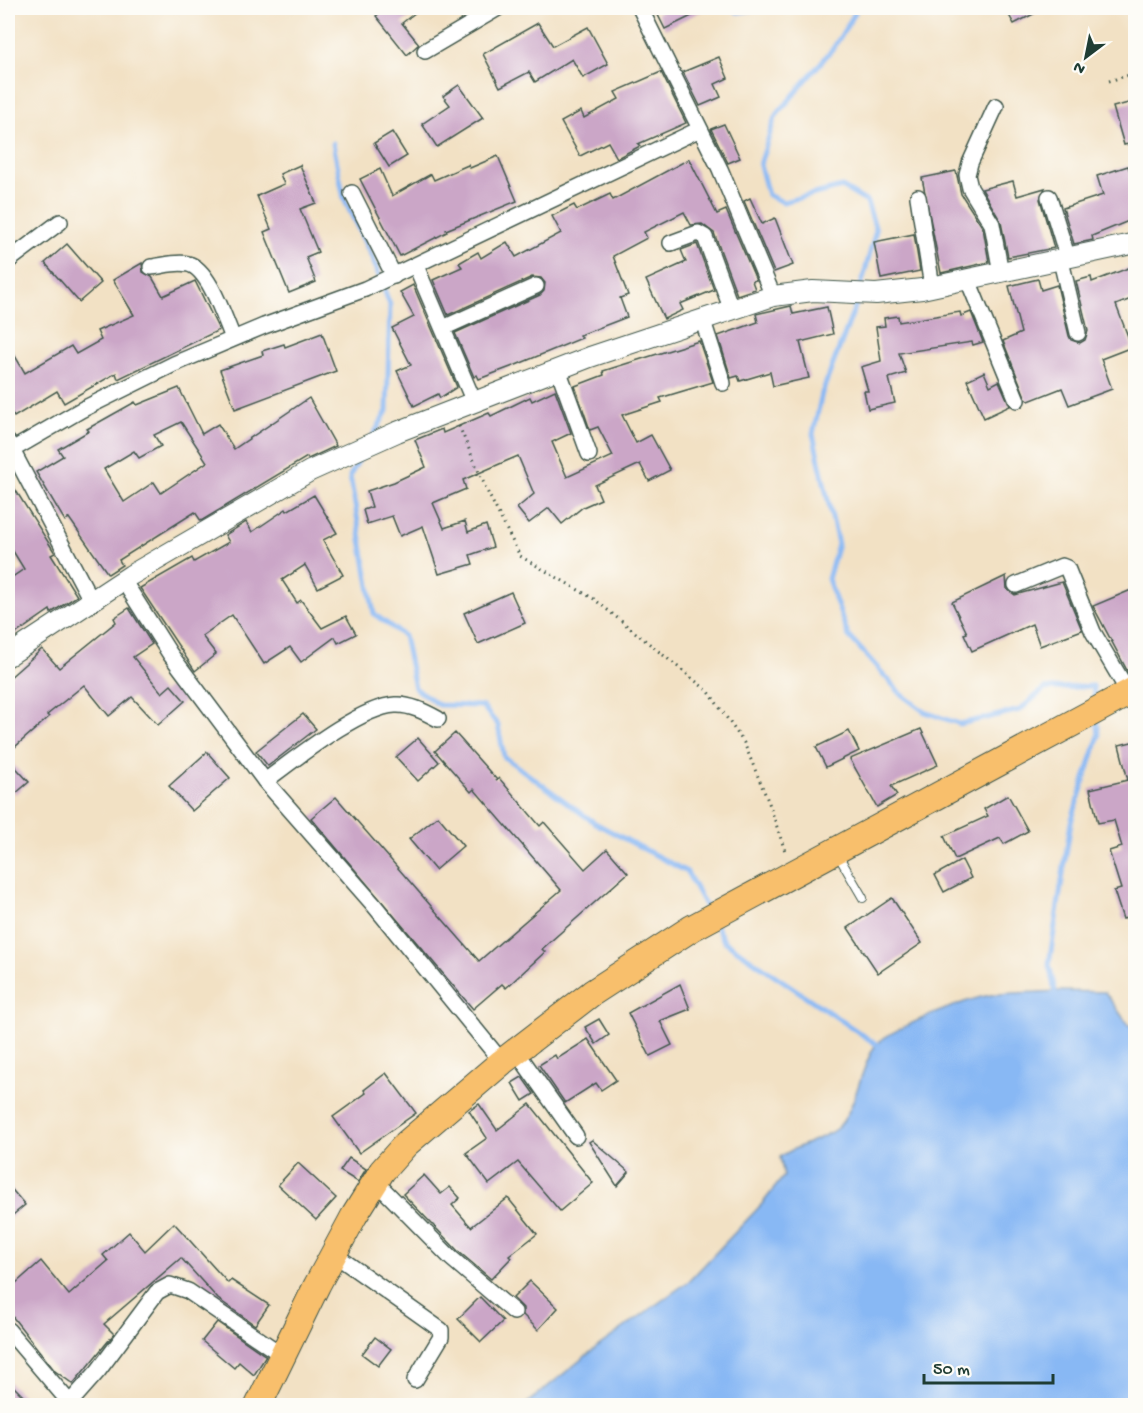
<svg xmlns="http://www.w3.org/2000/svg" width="1143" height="1413" font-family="'Gochi Hand',sans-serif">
  <rect width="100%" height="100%" fill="#fdfcf7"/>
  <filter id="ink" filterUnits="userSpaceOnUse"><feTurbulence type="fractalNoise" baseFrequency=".0167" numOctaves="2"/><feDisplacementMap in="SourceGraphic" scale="12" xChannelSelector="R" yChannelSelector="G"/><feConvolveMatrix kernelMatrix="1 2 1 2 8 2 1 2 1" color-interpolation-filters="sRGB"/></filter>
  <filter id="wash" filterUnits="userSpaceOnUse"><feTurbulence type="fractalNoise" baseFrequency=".008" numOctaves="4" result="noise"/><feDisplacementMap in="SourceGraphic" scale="24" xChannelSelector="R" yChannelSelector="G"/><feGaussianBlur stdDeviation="1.35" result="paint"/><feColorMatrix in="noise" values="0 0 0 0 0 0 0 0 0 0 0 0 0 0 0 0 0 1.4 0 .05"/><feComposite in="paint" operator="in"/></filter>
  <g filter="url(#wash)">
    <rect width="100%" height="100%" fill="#f2e1c4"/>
    <path fill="#88b8f4" stroke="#547a94" stroke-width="1.5" d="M1055 991 1105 992 1129 1026 1135 1024V1405H525L593 1350 689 1281 762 1204 784 1176 780 1157C796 1145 825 1139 837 1128 856 1111 859 1070 875 1046 886 1030 970 998 991 995 1012 992 1034 993 1055 991Z"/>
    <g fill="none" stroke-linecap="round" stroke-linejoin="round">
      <g stroke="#88b8f4" stroke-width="5">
        <path d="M731 8 738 12 765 8"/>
        <path d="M853 8 855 13 834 47 775 117 760 165 768 195 783 202 842 187 867 202 876 230 860 290"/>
        <path d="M333 143 344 199 373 260 390 305 387 411 373 436"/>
        <path d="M858 299 822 393 813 434 838 544 828 579 848 635 902 695 925 712 960 724 1020 710 1044 689 1093 686 1095 702"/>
        <path d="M362 454 350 476 374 614 404 636 415 688 439 705 482 706 498 725 504 757 595 823 687 872 708 911"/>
        <path d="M714 922 724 941 876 1044"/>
        <path d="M1055 991 1049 964 1071 822 1099 735 1097 717"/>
      </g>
    </g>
    <g id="blocks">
      <g fill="#cba6c7" fill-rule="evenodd">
        <path d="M387 8H421L402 23 419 44 407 55 376 16Z"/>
        <path d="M668 8H708L665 29 657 13Z"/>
        <path d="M1005 8H1045L1014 24Z"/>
        <path d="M538 23 553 46 588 27 608 64 583 78 572 59 535 82 529 72 500 87 483 54Z"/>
        <path d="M719 57 728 78 715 84 721 97 700 106 683 72Z"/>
        <path d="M661 72 686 123 638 144 640 146 617 158 608 142 580 156 561 122 581 111 584 118 619 99 615 92Z"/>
        <path d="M459 85 483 118 437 147 422 124 450 105 443 96Z"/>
        <path d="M1136 101V142L1124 145 1113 107Z"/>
        <path d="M724 124 740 158 728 163 711 129Z"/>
        <path d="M392 132 407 156 389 167 374 143Z"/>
        <path d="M498 156 517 201 446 230 447 232 400 256 360 179 380 169 392 196 431 174 434 180 468 165 470 168Z"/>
        <path d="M689 159 717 214 726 210 756 280 752 281 755 289 737 295 714 233 702 224 691 225 684 212 644 232 647 238 613 256 628 295 620 298 627 317 580 335 582 338 516 365 479 379 477 375 474 377 455 333 540 295 544 291 545 283 541 278 532 277 448 315 433 280 462 267 459 263 478 252 481 258 507 242 516 257 561 233 552 216 574 205 577 210 610 194 613 200Z"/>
        <path d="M300 165 316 203 300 209 318 252 306 257 316 282 289 293 264 232 271 229 257 196 284 184 280 174Z"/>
        <path d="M1128 166 1136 187V218L1092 236 1093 240 1074 244 1063 208 1103 195 1097 176Z"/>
        <path d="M956 171 961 194 983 228 989 262 941 273 922 178Z"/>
        <path d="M1013 181 1017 196 1045 188 1040 199 1054 248 1008 257 1001 222 982 189Z"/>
        <path d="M750 198 762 224 775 218 793 265 774 272 744 201Z"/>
        <path d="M914 234 920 271 881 279 874 242Z"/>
        <path d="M67 244 101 283 79 302 45 263Z"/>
        <path d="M697 244 714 290 680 304 683 310 664 319 646 280 686 262 681 250Z"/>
        <path d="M142 263 143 272 152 277 163 296 195 281 219 330 118 379 116 373 64 403 57 391 14 417 8 406V344L25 373 71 346 76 354 101 340 97 331 134 315 113 280Z"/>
        <path d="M1136 265V297L1116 305 1132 347 1101 359 1112 389 1069 405 1062 388 1029 401 1026 399 1003 341 1021 333 1009 286 1038 279 1041 290 1057 285 1069 336 1071 340 1080 343 1085 340 1088 331 1076 281 1091 277 1092 282Z"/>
        <path d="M413 285 457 387 440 398 438 394 414 406 397 371 411 365 392 328 414 317 400 292Z"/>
        <path d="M791 306 793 314 827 307 833 334 800 342 809 378 773 386 770 372 740 381 738 376 731 378 718 336 758 322 756 314Z"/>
        <path d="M960 312 961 316 971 312 983 342 973 345 972 342 899 353 906 373 889 378 895 403 868 409 864 391H868L861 367 881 361 876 327 885 326 884 318 898 316 899 322Z"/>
        <path d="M322 333 336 371 235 409 220 370 263 355 262 351 284 344 285 347Z"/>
        <path d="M699 341 713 382 660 398 662 402 622 415 636 443 651 435 670 470 649 481 640 464 595 485 601 499 583 507 562 524 549 508 529 523 517 508 534 494 518 456 463 480 466 489 433 503 444 528 465 521 468 532 486 525 493 547 470 555 473 564 439 574 423 526 400 536 392 516 367 524 363 510 372 507 367 491 394 482 426 467 415 440 442 429 443 433 489 413 491 416 530 397 532 401 555 390 571 433 552 442 567 477 613 456 598 427 590 430 575 386 604 375 603 371Z"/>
        <path d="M984 372 990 386 999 381 1010 406 984 418 967 380Z"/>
        <path d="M179 388 202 434 218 424 234 449 309 398 336 446 308 459 307 457 201 521 195 512 119 560 122 565 108 574 69 518 65 521 36 472 63 456 58 449 89 431 87 429 135 402 137 405ZM181 422 207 462 161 493 154 482 124 502 104 469 134 451 139 458 161 446 154 435Z"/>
        <path d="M8 478 55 553 51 555 77 596 51 613 50 610 8 639V580L24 569 8 543Z"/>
        <path d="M314 495 337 533 323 540 343 575 318 588 305 565 282 580 297 603 301 600 322 628 346 616 356 634 338 643 335 637 301 662 290 647 264 664 232 615 202 636 216 654 195 671 140 588 192 558 194 562 229 542 225 535 246 522 252 532 286 509 287 511Z"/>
        <path d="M1006 576 1007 589 1015 595 1062 582 1082 630 1040 646 1032 624 972 651 964 634 967 633 952 602Z"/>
        <path d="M1136 588V672L1129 674 1093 606Z"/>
        <path d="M511 592 525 623 478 644 464 613Z"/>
        <path d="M129 608 152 644 133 657 162 693 171 685 185 701 158 725 132 697 109 716 84 685 47 715 49 717 8 753V679L42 649 59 668 116 622 114 618Z"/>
        <path d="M303 714 316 729 268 766 256 751Z"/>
        <path d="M921 729 938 765 891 786 897 795 877 807 850 759Z"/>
        <path d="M849 731 859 751 826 767 816 747Z"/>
        <path d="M455 733 497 780 499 778 540 826 544 822 585 869 607 849 628 873 542 949 545 952 506 988 502 984 473 1009 311 818 336 797 479 961 561 890 474 789 471 792 435 751Z"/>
        <path d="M418 738 439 762 418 781 396 757Z"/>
        <path d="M1136 741V915L1123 919 1114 891 1121 889 1109 851 1122 847 1114 820 1098 823 1090 789 1128 780 1119 745Z"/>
        <path d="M207 752 230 778 192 811 169 786Z"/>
        <path d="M8 759 29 782 15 794 8 785Z"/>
        <path d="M1008 795 1028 831 1004 844 1000 838 955 859 944 836 988 816 984 809Z"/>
        <path d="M438 816 463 846 435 870 409 839Z"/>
        <path d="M962 860 971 878 944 892 935 875Z"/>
        <path d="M892 898 922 943 878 973 848 928Z"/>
        <path d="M680 984 690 1009 660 1021 672 1045 650 1056 628 1013Z"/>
        <path d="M599 1019 609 1035 596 1044 585 1027Z"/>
        <path d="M588 1039 616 1080 601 1090 596 1083 565 1103 539 1065 555 1055 557 1059Z"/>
        <path d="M386 1073 416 1113 359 1153 333 1117 366 1093 364 1090Z"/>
        <path d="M522 1077 534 1094 523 1101 512 1083Z"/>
        <path d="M479 1104 497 1130 530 1104 593 1183 560 1211 518 1162 489 1184 466 1153 487 1138 469 1111Z"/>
        <path d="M592 1140 629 1172 617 1186 589 1142Z"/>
        <path d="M349 1158 366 1169 358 1182 340 1171Z"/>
        <path d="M298 1163 336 1198 316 1220 278 1185Z"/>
        <path d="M424 1175 441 1194 450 1187 460 1198 452 1205 471 1227 508 1198 537 1234 509 1256 511 1258 491 1279 458 1251 403 1194Z"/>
        <path d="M8 1185 25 1205 8 1219Z"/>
        <path d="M174 1223 228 1283 231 1280 269 1305 255 1325 218 1299 181 1258 104 1324 114 1334 73 1384 55 1371 8 1311V1273L16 1283 41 1261 69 1295 108 1261 103 1255 129 1232 145 1251Z"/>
        <path d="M530 1281 558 1308 538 1330 523 1315V1308L513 1298Z"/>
        <path d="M480 1297 503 1321 481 1342 458 1319Z"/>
        <path d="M217 1322 266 1356 254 1375 239 1362 234 1368 202 1341Z"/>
        <path d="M375 1337 391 1349 378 1366 362 1354Z"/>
        <path d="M8 1381 33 1406H8Z"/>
      </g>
    </g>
  </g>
  <g filter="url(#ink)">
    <use href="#blocks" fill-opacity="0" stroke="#3f564a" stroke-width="1.5"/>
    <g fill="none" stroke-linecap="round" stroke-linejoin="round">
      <defs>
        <path id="service" d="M838 855 863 898"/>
        <g id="minor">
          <path d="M640 8 720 169 773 296"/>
          <path d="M425 51 498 8"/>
          <path d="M996 106 970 163 967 175 970 188 992 224 1001 273"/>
          <path d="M352 193 394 276"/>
          <path d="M918 197 932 287"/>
          <path d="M1049 197 1068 259"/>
          <path d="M671 243 698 233 705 237 731 308"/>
          <path d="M8 261 60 222"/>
          <path d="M1061 261 1078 333"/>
          <path d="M416 266 474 402"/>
          <path d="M151 267C162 266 177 261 188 264 209 268 225 320 233 338"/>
          <path d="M968 280 1017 400"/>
          <path d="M702 318 723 383"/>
          <path d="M443 328 536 286"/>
          <path d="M558 369 589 454"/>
          <path d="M8 442 12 450 81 410 174 364 264 326 365 289 698 130"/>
          <path d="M8 452 12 450 91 600"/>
          <path d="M123 580 170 654 265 781 373 904 502 1062"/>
          <path d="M1016 585 1062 566 1067 568 1093 632 1129 693"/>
          <path d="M265 781C294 760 359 707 395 705 410 704 425 712 438 719"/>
          <path d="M516 1051 576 1136"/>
          <path d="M375 1181 451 1258 514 1312"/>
          <path d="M334 1254 441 1330V1337L415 1380"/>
          <path d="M8 1330 70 1403"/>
          <path d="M67 1406 98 1371 157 1292 170 1285 188 1291 282 1355"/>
        </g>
        <path id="tertiary" d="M8 656 131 575 310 471 397 432 590 357 773 296 813 291 876 294 922 289 1136 243"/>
        <path id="trunk" d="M258 1406 317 1285 354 1216 382 1171 406 1144 502 1062 592 993 692 928 1136 689"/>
      </defs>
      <use href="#service" stroke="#3f564a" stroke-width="10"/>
      <use href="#minor" stroke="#3f564a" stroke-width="18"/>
      <use href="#tertiary" stroke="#3f564a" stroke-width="22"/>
      <use href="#trunk" stroke="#3f564a" stroke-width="28"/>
      <g stroke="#3f564a" stroke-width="3" stroke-dasharray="1.5 4.5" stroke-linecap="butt">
        <path d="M1109 81 1136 73"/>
        <path d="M459 426 488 493 520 556 594 599 709 692 744 743 769 803 786 854"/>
      </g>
      <use href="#service" stroke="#fff" stroke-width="8"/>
      <use href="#minor" stroke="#fff" stroke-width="15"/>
      <use href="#tertiary" stroke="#fff" stroke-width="20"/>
      <use href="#trunk" stroke="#f8bf6c" stroke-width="26"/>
    </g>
  </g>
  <rect width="1143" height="1413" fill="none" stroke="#fdfcf7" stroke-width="30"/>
  <g transform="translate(1086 57) rotate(212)" stroke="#fdfcf7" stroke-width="4.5" paint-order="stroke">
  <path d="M0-4.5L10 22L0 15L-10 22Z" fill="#1f3d34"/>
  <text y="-9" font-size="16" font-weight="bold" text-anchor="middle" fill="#1f3d34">N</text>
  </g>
  <path d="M924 1374v9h129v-9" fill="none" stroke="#1f3d34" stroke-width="3"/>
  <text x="933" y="1374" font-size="18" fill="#1f3d34" stroke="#fdfcf7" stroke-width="4.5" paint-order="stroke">50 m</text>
</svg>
